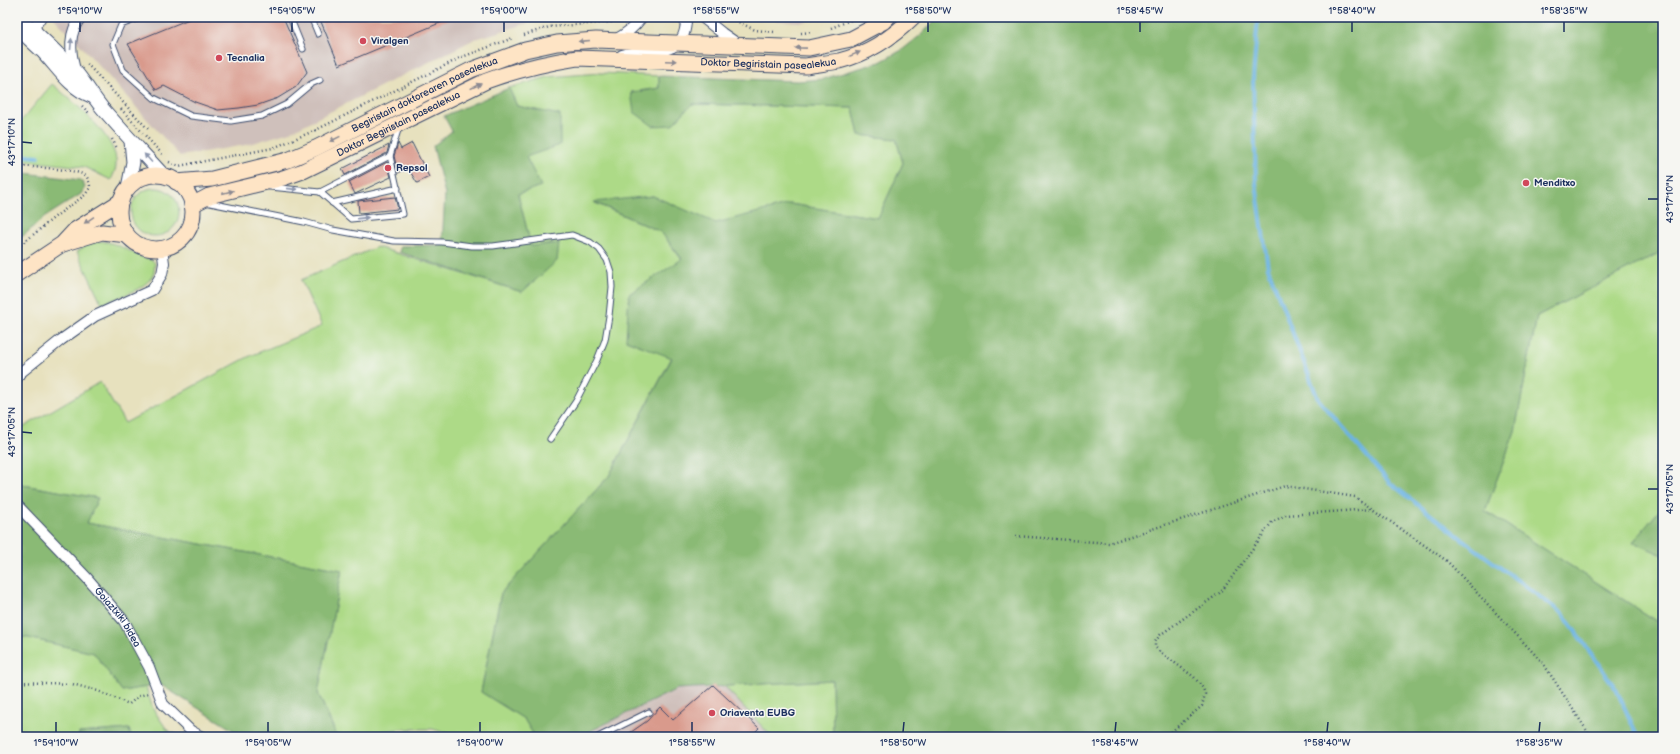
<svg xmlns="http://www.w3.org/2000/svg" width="1680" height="754" font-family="'Balsamiq Sans',sans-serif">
  <rect width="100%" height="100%" fill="#f6f6f2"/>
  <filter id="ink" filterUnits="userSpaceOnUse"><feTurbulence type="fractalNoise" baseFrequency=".025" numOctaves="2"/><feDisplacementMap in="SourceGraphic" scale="8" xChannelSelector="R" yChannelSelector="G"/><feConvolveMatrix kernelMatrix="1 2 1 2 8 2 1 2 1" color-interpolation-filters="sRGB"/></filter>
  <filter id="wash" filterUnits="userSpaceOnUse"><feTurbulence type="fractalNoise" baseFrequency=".012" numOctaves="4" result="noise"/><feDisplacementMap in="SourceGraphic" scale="16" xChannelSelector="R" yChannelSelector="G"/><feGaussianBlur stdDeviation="0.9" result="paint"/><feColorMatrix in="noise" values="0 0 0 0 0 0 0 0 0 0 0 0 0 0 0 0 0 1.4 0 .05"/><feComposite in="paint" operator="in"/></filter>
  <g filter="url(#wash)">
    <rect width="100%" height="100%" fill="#e7e1be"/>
    <g fill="#cfc0bb">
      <path d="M53 17H549L475 39 290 132 246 145 180 156 82 47Z"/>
      <path d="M695 17H816L817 19 802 22Z"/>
      <path d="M724 686 772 737H578L677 689Z"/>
    </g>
    <g fill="#adda87" stroke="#648472">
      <path d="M601 73 659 76V88L631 92 672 125 691 104 853 108 859 135 896 139 903 163 878 218 790 204 716 224 653 196 595 203 661 232 682 260 626 340 672 357 609 476 501 593 481 692 524 719 535 737H462L432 729H402L337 736 318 693 342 570 87 523 98 498 17 484V431L100 382 125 423 248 357 322 326 301 280 377 247 522 292 531 246 518 194 526 157 560 116 517 106 509 88 548 77Z"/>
      <path d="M52 84C70 99 120 139 116 165 116 170 113 175 111 180L84 167 17 160V126Z"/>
      <circle cx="155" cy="212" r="24"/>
      <path d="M96 241C113 241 123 248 138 255 144 259 150 257 155 263 154 267 155 272 153 275 144 291 118 297 102 304L77 252 86 245Z"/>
      <path d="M1663 251V506L1633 542 1663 555V625L1485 511 1515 431 1537 316Z"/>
      <path d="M24 637 94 653 122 691 146 687 153 709 168 731 182 737H131L129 729 79 733V737H17V640Z"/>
      <path d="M832 680 833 737H772L724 686Z"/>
    </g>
    <g fill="#8aba74" stroke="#527469">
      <path d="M938 17H1663V251L1537 316 1515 431 1485 511 1663 625V737H833L832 680 677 689 578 737H535L524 719 481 692 501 593 609 476 672 358 626 340 629 294 682 259 661 232 594 202 653 196 716 223 790 204 878 218 903 163 896 139 859 135 853 108 692 104 672 125 653 126 634 112 631 93 659 88V76L797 81 823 79 880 62 902 50 922 34Z"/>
      <path d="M509 88 517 106 560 115V145L526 157 541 186 518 194 531 246 559 243 557 261 522 292 399 252 401 246 442 245 445 194 433 146 452 131 444 116Z"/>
      <path d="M17 172 81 180 85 187 81 194 45 217 17 241Z"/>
      <path d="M17 484 98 498 87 523 342 570 318 693 337 737H244L161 685 122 691 94 653 24 637 17 639Z"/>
      <path d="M1663 506V555L1633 542Z"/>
      <path d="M129 729 131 737H79V733Z"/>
    </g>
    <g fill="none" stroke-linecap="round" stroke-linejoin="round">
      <g stroke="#6cb4e3" stroke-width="4">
        <path d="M1258 17 1253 78 1256 184 1268 268 1318 399 1389 482 1470 545 1563 614 1616 689 1638 737"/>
        <path d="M17 155 39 157"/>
      </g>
    </g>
    <g id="blocks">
      <g fill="#d99a8c">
        <path d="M194 17H283L307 72 296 87 278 98 258 105 239 108 218 110 195 102 164 86 156 90 128 44Z"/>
        <path d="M319 17H454L339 65Z"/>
        <path d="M398 143 401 149 412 143 429 177 417 183 408 168 398 173 394 156Z"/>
        <path d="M389 145 387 153 345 175 342 169Z"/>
        <path d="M387 162 391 177 355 194 349 182Z"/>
        <path d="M395 197 398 209 359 213 358 201Z"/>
        <path d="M713 685 759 728 750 737H624L647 721 660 707 673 720Z"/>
      </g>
    </g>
  </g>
  <g filter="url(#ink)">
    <use href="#blocks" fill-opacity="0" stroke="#3a4a6c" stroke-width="1"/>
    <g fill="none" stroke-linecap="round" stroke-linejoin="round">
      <defs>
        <g id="service">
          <path d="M142 17 121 25 113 44 123 70 154 98 191 116 231 121 262 116 287 104 311 84 320 80"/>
          <path d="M290 17 303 49"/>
          <path d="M311 17 318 34"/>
          <path d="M270 187 320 192 390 156"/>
          <path d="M320 192 351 219 403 214 390 156 399 127"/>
          <path d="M205 202 304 222 333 230 394 241 442 242 472 246H493L572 235 590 242 599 249 607 260 611 272 612 287 609 316 605 340 597 360 576 401 550 439"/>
          <path d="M332 203 398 188"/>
          <path d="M598 737 649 712"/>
        </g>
        <g id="minor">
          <path d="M702 17 722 33 738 44"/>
          <path d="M38 36 35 26 41 17"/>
          <path d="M615 40C626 34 634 28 642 17"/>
          <path d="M622 55C651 47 687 61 686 17"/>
          <path d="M75 70C70 51 68 33 81 17"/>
          <path d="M17 378 20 373 61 340 95 316 152 290 162 274 164 263 162 248"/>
          <path id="s1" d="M17 505 87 578 124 621 149 667 163 704 191 731 202 737"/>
        </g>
        <g id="tertiary">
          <path d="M19 17C39 35 58 53 76 72 86 84 93 97 103 109 123 132 144 154 164 176"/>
          <path d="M17 28C26 36 34 44 43 52 58 68 70 88 91 96"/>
          <path d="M128 188 133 162 131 141"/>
        </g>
        <g id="secondary">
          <circle cx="156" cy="212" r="37"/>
          <path id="s2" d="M176 182 212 179 288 160 316 148 471 70 525 50 557 43 596 40 809 48 851 39 883 22 888 17"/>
          <path id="s3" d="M192 205 209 196 283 178 303 171 486 81C516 70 545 63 577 58L806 66C817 64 828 63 839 61 867 54 893 37 913 17"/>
          <path d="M63 244 102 232 127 235"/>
          <path d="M17 274 62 244 75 230 121 201"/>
        </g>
      </defs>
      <use href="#service" stroke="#3a4a6c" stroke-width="7"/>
      <use href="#minor" stroke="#3a4a6c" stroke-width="12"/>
      <use href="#tertiary" stroke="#3a4a6c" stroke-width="15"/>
      <use href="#secondary" stroke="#3a4a6c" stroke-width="17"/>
      <g stroke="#3a4a6c" stroke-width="2.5" stroke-dasharray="1 3" stroke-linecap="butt">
        <path d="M728 17 755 30 775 32"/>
        <path d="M831 28 858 17"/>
        <path d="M801 33 812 32"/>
        <path d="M524 35 549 27 611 22 621 17"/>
        <path d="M87 64 148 129"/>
        <path d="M82 106 90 114"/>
        <path d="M121 109 162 154"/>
        <path d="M112 139 117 148"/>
        <path d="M169 162 179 166 273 148 316 130 462 57 513 38"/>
        <path d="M17 166C30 167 79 169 86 176 89 180 90 184 90 188L85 195 56 216 17 248"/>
        <path d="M1016 536 1109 543 1285 486 1355 497 1447 561 1543 663 1591 737"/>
        <path d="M17 682 72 684 98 691 129 704 139 696 149 693"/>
        <path d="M1165 737 1202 706 1205 694 1203 688 1194 677 1159 651 1155 647V642L1160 635 1221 592 1272 522 1286 515 1372 509"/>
      </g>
      <use href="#service" stroke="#fff" stroke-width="5"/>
      <use href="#minor" stroke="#fff" stroke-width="10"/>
      <use href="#tertiary" stroke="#fff" stroke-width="13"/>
      <use href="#secondary" stroke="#fee4c5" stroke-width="15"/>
    </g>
    <defs><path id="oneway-solid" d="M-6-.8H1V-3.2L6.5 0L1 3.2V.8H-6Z"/></defs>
    <g fill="#8c8a92">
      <use href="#oneway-solid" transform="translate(584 41) rotate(175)"/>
      <use href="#oneway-solid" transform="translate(801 48) rotate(-179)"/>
      <use href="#oneway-solid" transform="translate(855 54) rotate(-22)"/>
      <use href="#oneway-solid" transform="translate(671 61) rotate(2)"/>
      <use href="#oneway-solid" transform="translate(476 86) rotate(-26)"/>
      <use href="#oneway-solid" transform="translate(335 139) rotate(154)"/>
      <use href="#oneway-solid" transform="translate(228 192) rotate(-14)"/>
      <use href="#oneway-solid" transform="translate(89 220) rotate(146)"/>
    </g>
    <g fill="#8d97ae">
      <use href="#oneway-solid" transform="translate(71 44) rotate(-85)"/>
      <use href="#oneway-solid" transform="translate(148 158) rotate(-132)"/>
      <use href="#oneway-solid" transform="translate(292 189) rotate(6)"/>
      <use href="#oneway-solid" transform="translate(363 218) rotate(-6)"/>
    </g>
  </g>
  <path fill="none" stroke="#1b2f5e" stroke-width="1.5" d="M80 32V22M292 32V22M504 32V22M716 32V22M928 32V22M1140 32V22M1352 32V22M1564 32V22M22 142 32 143M1648 199H1658M22 432 32 433M1648 489H1658M56 732V722M268 732V722M480 732V722M692 732V722M903 732 904 722M1115 732 1116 722M1327 732 1328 722M1539 732 1540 722"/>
  <g fill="#d1495b" stroke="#f6f6f2" stroke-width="1.5">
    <circle cx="363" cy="41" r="4"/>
    <circle cx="219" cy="58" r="4"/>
    <circle cx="388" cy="168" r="4"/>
    <circle cx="1526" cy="183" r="4"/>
    <circle cx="712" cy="713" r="4"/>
  </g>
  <g text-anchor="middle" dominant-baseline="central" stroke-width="3" stroke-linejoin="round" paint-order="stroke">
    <g font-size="10" font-weight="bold" fill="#1b2f5e" stroke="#f6f6f2" text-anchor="start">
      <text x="371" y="41">Viralgen</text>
      <text x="227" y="58">Tecnalia</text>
      <text x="396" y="168">Repsol</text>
      <text x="1534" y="183">Menditxo</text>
      <text x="720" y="713">Oriaventa EUBG</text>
    </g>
    <g font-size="10" fill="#1b2f5e" stroke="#f6f6f2">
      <text stroke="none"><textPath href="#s3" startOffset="606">Doktor Begiristain pasealekua</textPath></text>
      <text stroke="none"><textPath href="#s2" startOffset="266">Begiristain doktorearen pasealekua</textPath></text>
      <text stroke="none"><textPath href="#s3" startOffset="223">Doktor Begiristain pasealekua</textPath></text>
      <text stroke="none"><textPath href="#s1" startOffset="151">Goiaztxiki bidea</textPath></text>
    </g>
  </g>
  <rect width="1680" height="754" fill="none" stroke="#f6f6f2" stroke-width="44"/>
  <rect x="22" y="22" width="1636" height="710" fill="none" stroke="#1b2f5e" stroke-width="1.5"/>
  <g font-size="10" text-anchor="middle" fill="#1b2f5e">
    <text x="80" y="14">1°59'10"W</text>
    <text x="292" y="14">1°59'05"W</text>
    <text x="504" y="14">1°59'00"W</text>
    <text x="716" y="14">1°58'55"W</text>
    <text x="928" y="14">1°58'50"W</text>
    <text x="1140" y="14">1°58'45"W</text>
    <text x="1352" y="14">1°58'40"W</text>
    <text x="1564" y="14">1°58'35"W</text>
    <text transform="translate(11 142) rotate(-90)" y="4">43°17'10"N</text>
    <text transform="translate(1669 199) rotate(-90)" y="4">43°17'10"N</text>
    <text transform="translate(11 432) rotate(-90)" y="4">43°17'05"N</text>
    <text transform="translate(1669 489) rotate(-90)" y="4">43°17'05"N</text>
    <text x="56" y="746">1°59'10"W</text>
    <text x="268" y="746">1°59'05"W</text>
    <text x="480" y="746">1°59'00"W</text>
    <text x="692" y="746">1°58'55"W</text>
    <text x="903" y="746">1°58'50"W</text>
    <text x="1115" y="746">1°58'45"W</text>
    <text x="1327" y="746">1°58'40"W</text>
    <text x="1539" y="746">1°58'35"W</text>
  </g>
</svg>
